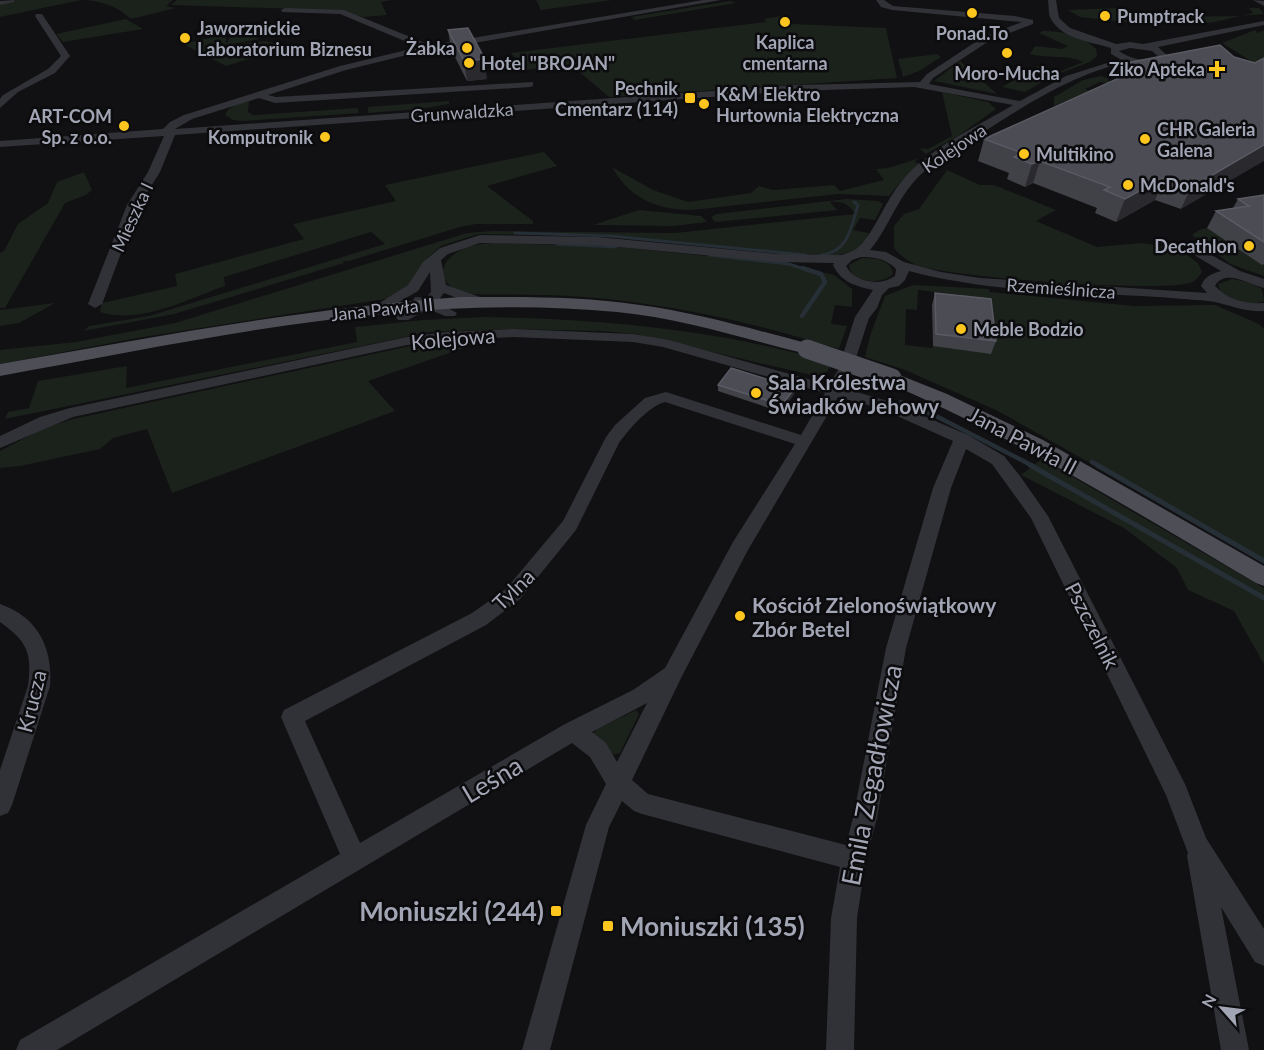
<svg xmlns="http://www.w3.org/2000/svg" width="1264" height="1050" font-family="Lato,sans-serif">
  <rect width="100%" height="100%" fill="#111012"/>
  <g fill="#1b221c" fill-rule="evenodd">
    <path d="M17 0H81L0 17V5Z"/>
    <path d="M83 0H173L166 6 175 8 131 19C118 6 100 1 83 0Z"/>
    <path d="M177 0H392L381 2 387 15 364 17 330 10 171 5Z"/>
    <path d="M536 0H612L541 10Z"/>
    <path d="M730 1 736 3 635 20 631 17Z"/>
    <path d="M1118 8 1134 17 1135 19 1130 20 1136 23 1080 17 1068 10Z"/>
    <path d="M1249 8H1259L1264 14C1254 15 1241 15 1231 18 1214 23 1189 28 1173 17L1241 16 1253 13Z"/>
    <path d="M781 16 793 24 886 28 897 78 609 97 570 64 524 70 511 53 767 22 764 19Z"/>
    <path d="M126 19 143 29 63 42 56 34Z"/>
    <path d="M1255 30 1257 33 1264 30V69L1222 43Z"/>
    <path d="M1043 31C1062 31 1082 35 1096 49L1097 56 1090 62 1052 76 1025 92 1002 87 1040 65 1059 72 1083 62C1067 54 1048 59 1030 54L1035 46 1062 49 1068 46 1039 33Z"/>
    <path d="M247 32 259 39 228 45 266 41 287 47 226 66 183 44 226 34V44L231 36Z"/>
    <path d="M937 54 941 57 919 71 903 77 898 59Z"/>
    <path d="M960 61 997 94 934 81Z"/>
    <path d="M1101 76 1108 78 1110 84 1100 82 1085 89 1089 91 1054 106V97L1083 80Z"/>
    <path d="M942 92 988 102 996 109 958 136 926 154 919 148 928 149 952 136Z"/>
    <path d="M249 101 248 112 253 115 358 108 359 113 244 121 233 120 225 115C229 105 239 104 249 101Z"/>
    <path d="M449 101V104L419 109 368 113V107Z"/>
    <path d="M544 152 557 166 487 186 533 221V224H476L460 227 349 261H343L344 263 174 314 84 331 89 326 149 316 385 244 371 232 224 277 225 286C187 299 140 325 100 312L102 303 177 286 175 274 304 239 293 224 396 201 385 185Z"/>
    <path d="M920 158 914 162 920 164 899 184 889 196 838 194 692 210C657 210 629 198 612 167L653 190 688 202 751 193 759 186 773 190 834 185 840 191 884 180 876 169 888 168Z"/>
    <path d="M947 170 980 185H994L1056 210 1036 221 1097 247 1141 243 1177 248 1198 263 1202 272C1200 275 1196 280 1193 282 1165 294 947 277 916 265 908 261 899 255 894 248V226L904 214 919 209Z"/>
    <path d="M84 172 92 190 86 195 65 203 5 308H0V253L4 251 18 224 48 203 57 182Z"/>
    <path d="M847 199 878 201 883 204 875 220 860 218 853 230 869 233 864 245 856 251 838 255H819L610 236 478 234 441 246 428 257 411 283 401 292 385 299 137 338 0 364V350L76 342 175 323 467 233 493 231 675 233 855 214C849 204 842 201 830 202L837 210 715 222 711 217 717 214Z"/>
    <path d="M639 210 701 216 707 222 674 226 593 225Z"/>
    <path d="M1207 228 1264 264V276L1230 264 1192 235 1199 230Z"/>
    <path d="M493 243 607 246 789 264 834 275 852 289V307L835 305 831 324 847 326 839 349C756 323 672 304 584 297 545 294 505 295 466 294 443 287 433 269 456 253 467 245 480 244 493 243Z"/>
    <path d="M862 258C875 258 891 259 893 274 882 285 851 284 849 265Z"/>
    <path d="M1232 279 1248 282 1262 289 1264 301C1248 307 1233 300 1220 291L1218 284Z"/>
    <path d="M913 285 989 289V292L1134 306 1215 305 1259 324 1264 329V561L998 411 905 370 865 357 871 333 885 296ZM918 290 962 295V301L932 348 905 345 906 309 917 310Z"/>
    <path d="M55 303 19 323 0 326V310Z"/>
    <path d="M483 317C600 319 719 329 832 363L825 375 816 376 635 334 601 331 513 329 430 332 5 419 8 412 29 408 38 381 127 366 126 388 357 342 355 327 424 320Z"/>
    <path d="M457 341 464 348 368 381 395 411 172 493 147 429 113 438 100 449 20 466 0 468V451L44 428 73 419 410 346Z"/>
    <path d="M1042 459 1264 588V664L1234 611 1188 590 1177 568 1124 528 1021 475Z"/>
    <path d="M636 710 639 714 620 753 614 755 593 735 597 729Z"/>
  </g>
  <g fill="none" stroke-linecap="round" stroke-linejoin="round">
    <g stroke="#262e36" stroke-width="3">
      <path d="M515 233 610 236 806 255"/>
      <path d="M557 244 616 247"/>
      <path d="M709 255 789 264 807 270"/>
      <path d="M822 255C849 251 851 227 858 205L854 202"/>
    </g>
    <g stroke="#262e36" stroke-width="4.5">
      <path d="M802 316 825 282 821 274 802 268"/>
      <path d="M901 402 936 416 1033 466"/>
      <path d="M1092 462 1099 466"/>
    </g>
    <g stroke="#262e36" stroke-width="5">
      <path d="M1030 465 1264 598"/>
      <path d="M1097 465 1264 561"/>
    </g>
    <g fill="#313237" fill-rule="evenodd">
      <path d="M15 0 14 2 0 5V1Z"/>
      <path d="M703 0H721L411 54 346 70 268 95 276 97 533 82V86L530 87 275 103 259 98 192 119 175 129 797 85 920 82 927 74 983 37 1022 22 892 10 881 7 876 0H884L893 6 1015 16 1033 20V24L989 41 933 78 929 84 1020 101 1066 76 1120 59 1111 54V48C1092 42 1062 39 1051 19 1048 14 1049 6 1048 0H1056L1059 18 1070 28 1116 44 1130 42 1143 44 1264 21V25L1158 47 1169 57C1156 71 1142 61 1126 63 1108 66 1090 73 1074 80 1042 94 1012 114 982 133 958 148 930 162 912 184 895 204 887 230 870 250L886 252 904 262 941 272 980 278 1207 293 1201 286C1205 276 1211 274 1221 271L1184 249 1182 246 1188 242 1240 271 1264 279V288C1250 285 1225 268 1215 286 1228 300 1245 304 1264 303V311C1247 312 1235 307 1219 303 1208 300 1194 300 1183 299 1091 291 999 295 909 271L905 280 899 286 889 288 882 295 877 308 869 318 852 370 843 388 891 402 968 435 1004 456 1020 476 1048 516 1185 784 1206 838 1264 929V966L1255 962 1221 907 1249 1050H1221L1187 856 1188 853 1166 795 1031 518 992 464 966 449 951 488 906 648 877 818 866 859 857 918 854 1050H826L831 918 840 867 642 814 634 811 622 801 609 827 550 1050H522L586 825 606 784 590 757 572 743 57 1050H16L20 1040 340 854 281 717 284 710 472 613 506 589 563 521 606 437 615 425 645 398 666 392 801 435 825 393 663 347 633 342 513 337 447 340 407 345 73 417 0 448V436L40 417 70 408 407 337 447 332 513 329 633 334 669 340 829 385 838 370 855 317 873 290C855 286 841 282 833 265L834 263 777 262 597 245 480 243 448 254 441 260 446 285 483 298 485 301 483 304H473L444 293 437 302 457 313 455 316H445L428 309 408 320H398L396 317 398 314 417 304 413 300 415 297 426 298 431 292 430 272 418 291 385 310 380 311 373 307 408 285 423 262 440 248 480 235 597 237 777 254 842 255 855 250 862 244C878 224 886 200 902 181 927 149 978 126 1013 105L914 87 797 91 175 135 160 172 139 205 102 304 95 308 88 304 127 205 148 172 164 136 0 147V141L163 129 170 122 184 115 340 66 419 47 340 14 282 12 281 10 285 8 344 10 430 45ZM1130 48 1152 51 1159 57C1146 63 1131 59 1119 51ZM861 257C876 257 886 259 896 269L895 276C880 287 854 282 846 266L852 260ZM838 397 879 408 953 441 933 488 886 648 853 818 846 845 648 794 632 780 682 676 748 550ZM665 402 795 444 733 542 665 668 633 690 565 724 360 843 305 721 486 625 520 599 576 530 619 443C630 428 648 407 665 402ZM647 703 617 762 606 743 592 732Z"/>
      <path d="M1253 0 1264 1V6Z"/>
      <path d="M36 14H42L70 56 55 73 18 92 0 108V99L3 95 48 69 61 56 35 16Z"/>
      <path d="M0 604C38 617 53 648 50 686L12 805 8 813 0 816V770L28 686C32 653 28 642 0 622Z"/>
    </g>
    <g fill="#4d4e56" fill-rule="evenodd">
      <path d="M461 297C521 297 580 296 640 305 699 313 756 330 813 345L816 349 813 353 807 354C744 339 682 318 617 312 408 292 204 339 0 376V364C154 337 306 308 461 297Z"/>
      <path d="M892 372 947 394 1043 440 1264 566V586L1256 583C1134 511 1015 437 885 382L883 378 885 374Z"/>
    </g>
    <path stroke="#4d4e56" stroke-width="19" d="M807 349 892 378"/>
  </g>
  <g fill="#414148">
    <path d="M448 30 487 79 467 81 451 49Z"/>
    <path d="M1234 57 1255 63 1181 209 1155 200 1116 222 1095 213 1097 208 1033 183 1025 187 1007 179 1009 173 978 161 984 139 1115 80 1121 64Z"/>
    <path d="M1264 195V264L1262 265 1207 228 1216 211 1233 208 1238 199Z"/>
    <path d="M935 293 996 341 991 354 933 346 932 305Z"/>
    <path d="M718 385 795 388 794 394 781 412 718 391Z"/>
  </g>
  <g fill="#2a292e">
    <path d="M485 59 487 79 467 81 464 61Z"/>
    <path d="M1264 145V161L1181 209 1192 187Z"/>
    <path d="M1040 161 1033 183 1025 187 1032 164Z"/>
    <path d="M1165 177 1155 200 1116 222 1125 199Z"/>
    <path d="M795 388 794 394 781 412 782 405Z"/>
  </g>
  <g fill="#4c4c54" stroke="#595a63" stroke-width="1.5">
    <path d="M468 28 485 59 464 61 448 30Z"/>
    <path d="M1220 45 1234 57 1255 63 1264 58V145L1192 187 1165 177 1125 199 1104 190 1110 187 1040 161 1032 164 1014 157 1022 153 984 139 1139 69 1121 64Z"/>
    <path d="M1264 195V242L1216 211 1249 206 1238 199Z"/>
    <path d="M935 293 991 299 996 341 936 334Z"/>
    <path d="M731 368 795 388 782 405 718 385Z"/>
  </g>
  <g fill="#fcc61e" stroke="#0c0b0d" stroke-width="2">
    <circle cx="972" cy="13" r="6"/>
    <circle cx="1105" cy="16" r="6"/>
    <circle cx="785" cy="22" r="6"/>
    <circle cx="185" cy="38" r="6"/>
    <circle cx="467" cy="48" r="6"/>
    <circle cx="1007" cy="53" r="6"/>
    <circle cx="469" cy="63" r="6"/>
    <path d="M1214 60h6v6h6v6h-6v6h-6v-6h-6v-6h6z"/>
    <rect x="684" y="92" width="12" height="12" rx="3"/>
    <circle cx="704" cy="104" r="6"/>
    <circle cx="124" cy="126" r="6"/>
    <circle cx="325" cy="137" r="6"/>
    <circle cx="1145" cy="139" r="6"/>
    <circle cx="1024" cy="154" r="6"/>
    <circle cx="1128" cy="185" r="6"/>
    <circle cx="1249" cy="246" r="6"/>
    <circle cx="961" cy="329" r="6"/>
    <circle cx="756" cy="393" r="6"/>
    <circle cx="740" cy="616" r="6"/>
    <rect x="550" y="905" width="12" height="12" rx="3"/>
    <rect x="602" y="920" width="12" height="12" rx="3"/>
  </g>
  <g text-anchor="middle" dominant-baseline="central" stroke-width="5" stroke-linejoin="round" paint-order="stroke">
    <g font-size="18" font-weight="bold" fill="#a1a5b4" stroke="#0c0b0d" text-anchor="start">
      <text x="1117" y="16">Pumptrack</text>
      <text x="197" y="28">Jaworznickie<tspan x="197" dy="21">Laboratorium Biznesu</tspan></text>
      <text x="972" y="33" text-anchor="middle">Ponad.To</text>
      <text x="785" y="42" text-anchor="middle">Kaplica<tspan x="785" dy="21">cmentarna</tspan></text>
      <text x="455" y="48" text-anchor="end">Żabka</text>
      <text x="481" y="63">Hotel "BROJAN"</text>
      <text x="1205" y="69" text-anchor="end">Ziko Apteka</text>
      <text x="1007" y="73" text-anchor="middle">Moro-Mucha</text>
      <text x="678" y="88" text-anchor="end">Pechnik<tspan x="678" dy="21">Cmentarz (114)</tspan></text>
      <text x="716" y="94">K&amp;M Elektro<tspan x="716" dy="21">Hurtownia Elektryczna</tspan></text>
      <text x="112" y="116" text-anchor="end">ART-COM<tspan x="112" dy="21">Sp. z o.o.</tspan></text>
      <text x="1157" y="129">CHR Galeria<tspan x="1157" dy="21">Galena</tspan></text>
      <text x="313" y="137" text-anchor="end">Komputronik</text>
      <text x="1036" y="154">Multikino</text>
      <text x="1140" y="185">McDonald's</text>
      <text x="1237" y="246" text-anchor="end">Decathlon</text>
      <text x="973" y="329">Meble Bodzio</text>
    </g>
    <g font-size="18" fill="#a1a5b4" stroke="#0c0b0d">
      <text transform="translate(462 112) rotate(-4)">Grunwaldzka</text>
      <text transform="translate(954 148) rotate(-34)">Kolejowa</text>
      <text transform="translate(132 217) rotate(-65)">Mieszka I</text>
      <text transform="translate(1061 288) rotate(4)">Rzemieślnicza</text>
      <text transform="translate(382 309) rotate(-6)">Jana Pawła II</text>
    </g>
    <g font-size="21" fill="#a1a5b4" stroke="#0c0b0d">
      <text transform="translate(453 338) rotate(-5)">Kolejowa</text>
      <text transform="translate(1023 440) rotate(28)">Jana Pawła II</text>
      <text transform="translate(513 589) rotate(-44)">Tylna</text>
      <text transform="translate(1093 625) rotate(63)">Pszczelnik</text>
      <text transform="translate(31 701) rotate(-76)">Krucza</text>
    </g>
    <g font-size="21" font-weight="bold" fill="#a1a5b4" stroke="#0c0b0d" text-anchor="start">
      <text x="768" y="381">Sala Królestwa<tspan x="768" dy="24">Świadków Jehowy</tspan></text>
      <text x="752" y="604">Kościół Zielonoświątkowy<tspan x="752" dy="24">Zbór Betel</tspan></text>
    </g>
    <g font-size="26" fill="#a1a5b4" stroke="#0c0b0d">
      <text transform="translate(871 775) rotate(-79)">Emila Zegadłowicza</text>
      <text transform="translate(492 779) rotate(-31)">Leśna</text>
    </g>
    <g font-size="26" font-weight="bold" fill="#a1a5b4" stroke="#0c0b0d" text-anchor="end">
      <text x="544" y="911">Moniuszki (244)</text>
      <text x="620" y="926" text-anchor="start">Moniuszki (135)</text>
    </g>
  </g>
  <g transform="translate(1222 1008) rotate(298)" stroke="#0c0b0d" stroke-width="4.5" paint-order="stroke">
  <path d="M0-4.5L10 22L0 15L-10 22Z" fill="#a1a5b4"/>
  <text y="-9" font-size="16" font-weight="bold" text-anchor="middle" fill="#a1a5b4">N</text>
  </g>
</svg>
